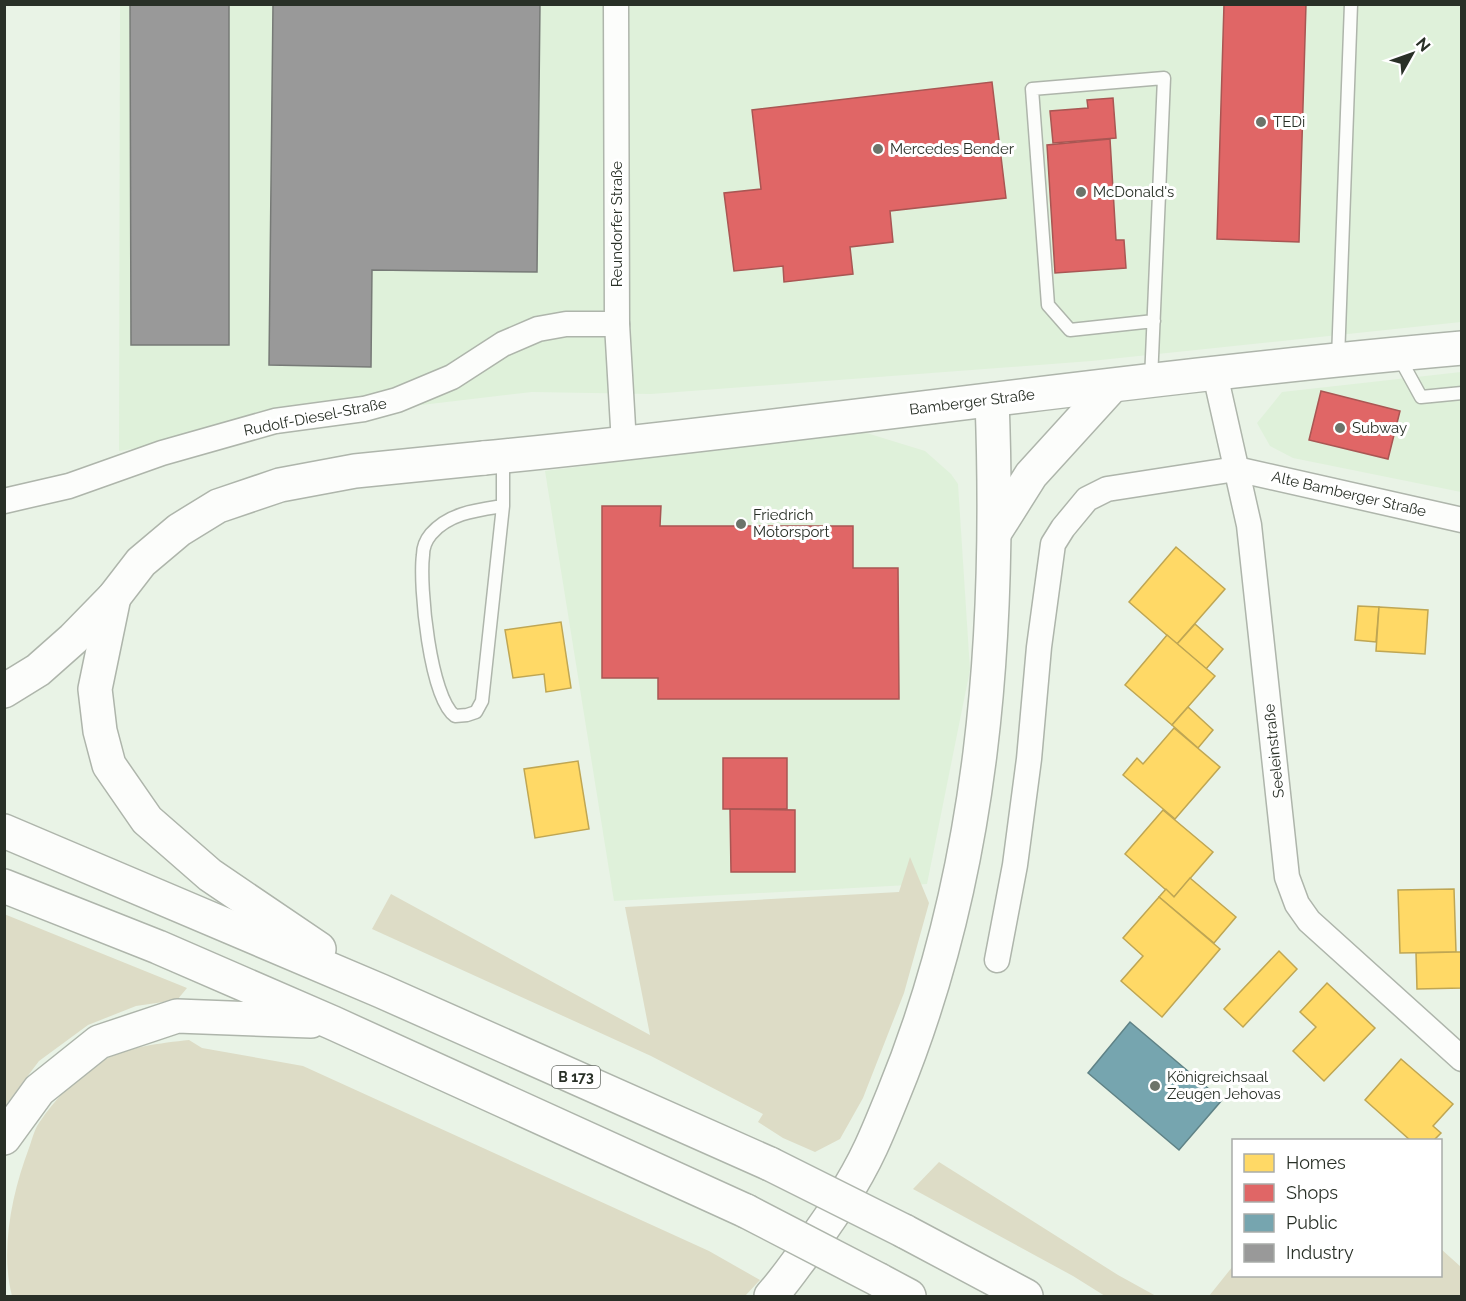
<svg xmlns="http://www.w3.org/2000/svg" width="1466" height="1301" font-family="Raleway,sans-serif">
  <rect width="100%" height="100%" fill="#e9f3e6"/>
  <g fill="#dff1da">
    <path d="M120 5H1461V322L1091 361 651 394 532 392 379 410 119 451Z"/>
    <path d="M1461 372V492L1293 458 1270 446 1257 423 1282 392Z"/>
    <path d="M860 431 925 451 951 474 958 484 970 670 927 884 614 901 545 471Z"/>
  </g>
  <g fill="#dddcc6">
    <path d="M910 857 929 903 904 993 863 1098 840 1139 815 1152 783 1138 758 1122 763 1114 651 1056 372 929 391 894 650 1035 625 907 899 892Z"/>
    <path d="M4 914 187 988 177 1000 136 1006 88 1025 39 1061 5 1106Z"/>
    <path d="M189 1040 202 1048 303 1066 709 1251 760 1280 745 1296H12C0 1250 12 1193 29 1148 32 1140 34 1130 39 1123 55 1099 76 1077 101 1062 124 1047 162 1043 189 1040Z"/>
    <path d="M939 1162 1118 1275 1156 1296H1105L1073 1276 913 1189Z"/>
    <path d="M1441 1249 1461 1267V1296H1209L1233 1266 1234 1276H1440Z"/>
  </g>
  <g fill="#ffd966" stroke="#bfa653" stroke-width="1.5">
    <path d="M1176 547 1225 589 1177 644 1129 602Z"/>
    <path d="M1358 606 1379 607 1376 642 1355 640Z"/>
    <path d="M1379 607 1428 610 1425 654 1376 651Z"/>
    <path d="M561 622 571 688 546 692 544 674 513 678 505 630Z"/>
    <path d="M1195 624 1223 649 1206 669 1177 644Z"/>
    <path d="M1167 635 1215 676 1172 725 1125 685Z"/>
    <path d="M1188 707 1213 730 1198 748 1172 725Z"/>
    <path d="M1174 728 1220 767 1175 819 1123 775 1137 758 1143 764Z"/>
    <path d="M578 761 589 829 535 838 524 769Z"/>
    <path d="M1163 810 1213 852 1174 897 1125 854Z"/>
    <path d="M1190 878 1236 917 1214 943 1159 897 1166 889 1174 897Z"/>
    <path d="M1454 889 1456 952 1400 953 1398 890Z"/>
    <path d="M1159 897 1220 949 1162 1017 1121 981 1143 956 1123 938Z"/>
    <path d="M1279 951 1297 969 1243 1027 1224 1009Z"/>
    <path d="M1456 952H1462V988L1417 989 1416 953Z"/>
    <path d="M1327 983 1375 1028 1324 1081 1293 1051 1316 1027 1300 1012Z"/>
    <path d="M1401 1059 1453 1104 1433 1126 1441 1133 1434 1140H1410L1365 1100Z"/>
  </g>
  <g fill="#e06666" stroke="#a95653" stroke-width="1.5">
    <path d="M1224 4H1306L1299 242 1217 239Z"/>
    <path d="M992 82 1006 198 890 211 893 242 850 247 853 274 784 282 783 266 734 271 724 193 761 189 752 110Z"/>
    <path d="M1113 98 1116 138 1053 143 1050 111 1088 108 1087 100Z"/>
    <path d="M1110 139 1116 240H1124L1126 268 1055 273 1047 145Z"/>
    <path d="M1321 391 1400 411 1388 459 1309 440Z"/>
    <path d="M602 506H661L660 526H853V568H898L899 699H658V678H602Z"/>
    <rect x="723" y="758" width="64" height="51"/>
    <path d="M730 809 795 810V872H731Z"/>
  </g>
  <path fill="#76a5af" stroke="#5f8286" stroke-width="1.5" d="M1130 1022 1222 1100 1179 1150 1088 1073Z"/>
  <g fill="#999" stroke="#777a77" stroke-width="1.5">
    <path d="M130 4H229V345H131Z"/>
    <path d="M273 4H540L537 272 372 270 371 367 269 365Z"/>
  </g>
  <g fill="none" stroke-linecap="round" stroke-linejoin="round">
    <defs>
      <g id="lane">
        <path d="M1399 357 1421 397 1462 393"/>
        <path d="M1338 359 1351 4"/>
        <path d="M1151 380 1164 78 1032 89 1048 305 1070 330 1154 321"/>
        <path d="M503 506C477 510 449 513 431 534 426 540 423 547 423 555 419 586 430 698 455 716L467 715 476 712 482 701 503 506V457"/>
      </g>
      <g id="street">
        <path d="M616 4 617 324 624 444"/>
        <path d="M1215 374 1249 525 1287 877 1297 904 1309 921 1462 1059"/>
        <path d="M4 501 69 486 162 453 275 421 364 409 397 400 452 377 503 344 538 329 566 324H617"/>
        <path d="M997 960 1015 865 1029 759 1039 647 1053 544 1063 528 1087 499 1107 489 1236 469 1462 520"/>
      </g>
      <g id="secondary">
        <path d="M484 458C810 426 1135 377 1462 348"/>
        <path d="M995 532 1031 475 1112 386"/>
        <path d="M771 1296C780 1286 789 1274 797 1263 825 1227 852 1188 871 1147 879 1130 886 1112 893 1095 984 874 1001 636 992 400"/>
      </g>
      <g id="highway">
        <path d="M114 597 95 689 100 731 109 765 147 820 210 875 319 949"/>
        <path d="M4 691 38 670 73 639 114 597 141 562 179 530 218 506 280 485 355 471 484 458"/>
        <path d="M4 831 381 991 770 1164"/>
        <path d="M4 886 158 947 333 1023 746 1211"/>
        <path d="M4 1138 39 1090 99 1042 177 1016 311 1021"/>
        <path d="M904 1231 1026 1296"/>
        <path d="M879 1280 909 1296"/>
      </g>
    </defs>
    <use href="#lane" stroke="#aeb5ab" stroke-width="15"/>
    <use href="#street" stroke="#aeb5ab" stroke-width="27"/>
    <use href="#secondary" stroke="#aeb5ab" stroke-width="36"/>
    <use href="#highway" stroke="#aeb5ab" stroke-width="36"/>
    <use href="#lane" stroke="#fcfdfb" stroke-width="12"/>
    <use href="#street" stroke="#fcfdfb" stroke-width="24"/>
    <use href="#secondary" stroke="#fcfdfb" stroke-width="33"/>
    <use href="#highway" stroke="#fcfdfb" stroke-width="33"/>
    <defs>
      <g id="highway-bridge">
        <path d="M770 1164 904 1231"/>
        <path d="M746 1211 879 1280"/>
      </g>
    </defs>
    <use href="#highway-bridge" stroke="#aeb5ab" stroke-width="36" stroke-linecap="butt"/>
    <use href="#highway-bridge" stroke="#fcfdfb" stroke-width="33"/>
  </g>
  <g fill="#6c746a" stroke="#fff" stroke-width="2">
    <circle cx="1261" cy="122" r="6"/>
    <circle cx="878" cy="149" r="6"/>
    <circle cx="1081" cy="192" r="6"/>
    <circle cx="1340" cy="428" r="6"/>
    <circle cx="741" cy="524" r="6"/>
    <circle cx="1155" cy="1086" r="6"/>
  </g>
  <g text-anchor="middle" dominant-baseline="central" stroke-width="6" stroke-linejoin="round" paint-order="stroke">
    <rect fill="#fff" stroke="#696e68" stroke-width="1.5" x="552" y="1066" width="48" height="22" rx="4.5"/>
    <g font-size="14" font-weight="bold" fill="#293027">
      <text x="576" y="1077">B 173</text>
    </g>
    <g font-size="15" fill="#293027" stroke="#fff" text-anchor="start">
      <text x="1273" y="122">TEDi</text>
      <text x="890" y="149">Mercedes Bender</text>
      <text x="1093" y="192">McDonald's</text>
      <text x="1352" y="428">Subway</text>
      <text x="753" y="515">Friedrich<tspan x="753" dy="17">Motorsport</tspan></text>
      <text x="1167" y="1077">Königreichsaal<tspan x="1167" dy="17">Zeugen Jehovas</tspan></text>
    </g>
    <g font-size="15" fill="#293027" stroke="#fff">
      <text transform="translate(617 224) rotate(-90)">Reundorfer Straße</text>
      <text transform="translate(972 402) rotate(-7)">Bamberger Straße</text>
      <text transform="translate(315 417) rotate(-11)">Rudolf-Diesel-Straße</text>
      <text transform="translate(1349 494) rotate(13)">Alte Bamberger Straße</text>
      <text transform="translate(1274 751) rotate(-96)">Seeleinstraße</text>
    </g>
  </g>
  <rect width="1466" height="1301" fill="none" stroke="#293027" stroke-width="12"/>
  <rect x="1232" y="1139" width="210" height="138" fill="#ffffff" stroke="#a9aca9" stroke-width="1.5"/>
  <rect x="1244" y="1154" width="30" height="18" fill="#ffd966" stroke="#a9aca9" stroke-width="1.5"/>
  <text x="1286" y="1169" font-size="18" fill="#293027">Homes</text>
  <rect x="1244" y="1184" width="30" height="18" fill="#e06666" stroke="#a9aca9" stroke-width="1.5"/>
  <text x="1286" y="1199" font-size="18" fill="#293027">Shops</text>
  <rect x="1244" y="1214" width="30" height="18" fill="#76a5af" stroke="#a9aca9" stroke-width="1.5"/>
  <text x="1286" y="1229" font-size="18" fill="#293027">Public</text>
  <rect x="1244" y="1244" width="30" height="18" fill="#999999" stroke="#a9aca9" stroke-width="1.5"/>
  <text x="1286" y="1259" font-size="18" fill="#293027">Industry</text>
  <g transform="translate(1412 54) rotate(50)" stroke="#ffffff" stroke-width="4.5" paint-order="stroke">
  <path d="M0-4.5L10 22L0 15L-10 22Z" fill="#293027"/>
  <text y="-9" font-size="16" font-weight="bold" text-anchor="middle" fill="#293027">N</text>
  </g>
</svg>
